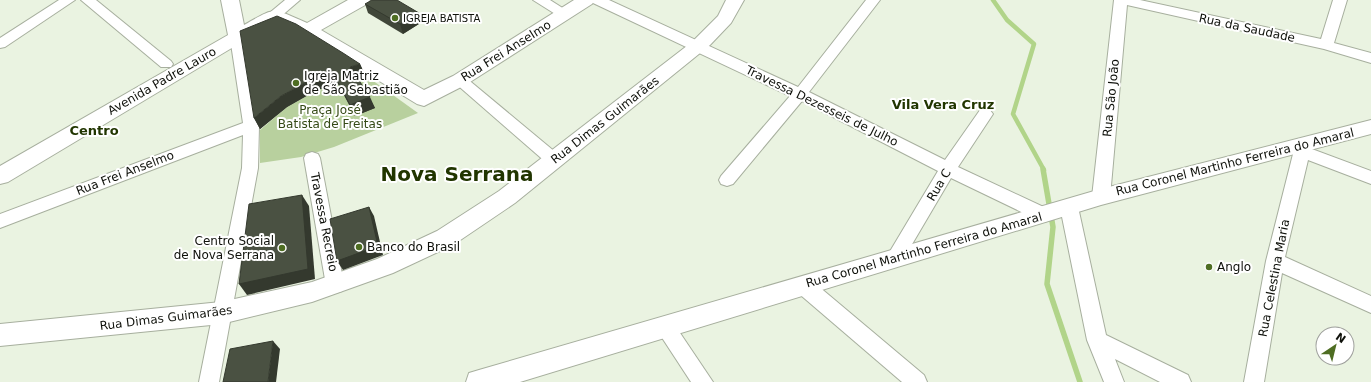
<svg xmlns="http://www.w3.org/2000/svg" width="1371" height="382" font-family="'DejaVu Sans',sans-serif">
  <rect width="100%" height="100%" fill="#eaf3e1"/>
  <path fill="#b8d09e" d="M365 75 418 113 334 147 301 157 260 163V130L287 107 317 90Z"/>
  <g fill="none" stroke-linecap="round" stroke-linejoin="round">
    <path stroke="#b1d489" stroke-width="4.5" d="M993 0 1007 20 1034 44 1013 114 1044 170"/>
    <path stroke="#b1d489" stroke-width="5.5" d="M1043 169 1053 227 1047 284 1080 382"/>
    <defs>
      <g id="street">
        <path d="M59 0H75L5 47 0 48V38Z"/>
        <path d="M81 0H96L171 61 173 64 171 67H161Z"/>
        <path d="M285 0H300L279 18H269L267 15Z"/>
        <path d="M533 0H550L572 14 570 17H560Z"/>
        <path d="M591 0H609L798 87 866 0H880L809 92 945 160 980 110 985 109 990 110 993 114 958 167 1050 210 1053 215 1050 220 1044 222 1038 220 951 178 901 263 895 265 889 263 886 258 889 253 938 171 802 101 733 184 727 186 721 184 719 180 721 176 790 96 593 3Z"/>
        <path d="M1114 0H1140L1321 39 1333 0H1347L1334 43 1371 53V63L1324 49 1127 5 1110 197 1107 202 1101 204 1095 202 1092 197Z"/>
        <path d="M237 33 242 34 244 37 259 126 258 168 219 382H199L242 168 243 135 0 228V214L243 123 230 37 232 34Z"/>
        <path d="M460 75 465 77 560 156 562 160 560 164 554 166 548 164 455 83 453 80 455 77Z"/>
        <path d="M1293 142 1371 171V184L1308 160 1285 257 1371 296V313L1282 273 1264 382H1244L1266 261 1293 154 1287 152 1285 148 1287 144Z"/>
        <path d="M312 152 318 154 320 158 344 285 342 291 335 293 328 291 326 285 304 158 306 154Z"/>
        <path d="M1069 200 1075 202 1078 207 1106 335 1188 375 1191 382H1160L1115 359 1124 382H1104L1087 340 1060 207 1063 202Z"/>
        <path d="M804 278 811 280 924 375 927 382H902L797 292 795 286 797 280Z"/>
        <path d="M665 318 672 321 713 382H691L655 327 658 321Z"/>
      </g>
      <g id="secondary">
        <path d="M221 0H239L244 25C277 6 272 8 307 23L348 0H370L367 4 321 30 424 90 453 76 574 0H595L592 4 467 84 424 106 417 104 302 34 275 22 8 182 0 184V166L228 35Z"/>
        <path d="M726 0H744L731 23 710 45 515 203 453 245 393 273 312 302 221 324 0 346V324L221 302 312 282 377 259 437 231 499 191 692 42 718 16Z"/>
        <path d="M1371 120V134L1101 205 520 382H466L469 373 479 370 1101 189Z"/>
      </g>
    </defs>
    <use href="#street" stroke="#a7af9e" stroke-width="2"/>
    <use href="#secondary" stroke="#a7af9e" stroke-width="2"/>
    <use href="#street" fill="#fff" fill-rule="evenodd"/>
    <use href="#secondary" fill="#fff" fill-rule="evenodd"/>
  </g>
  <g fill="#404639">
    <path d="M365 4 419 13 422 22 403 34 368 13Z"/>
    <path d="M360 64 365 75 357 78 375 108 355 116 338 84 317 90 287 107 260 129 254 118Z"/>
  </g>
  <g fill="#34392e">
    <path d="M419 13 422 22 403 34 400 24Z"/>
    <path d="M360 64 365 75 355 78 350 67Z"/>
    <path d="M333 73 338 84 317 90 287 107 260 129 254 118 281 96 312 79Z"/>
    <path d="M370 97 375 108 355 116 350 105Z"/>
    <path d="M302 195 309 206 315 279 247 295 239 284Z"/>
    <path d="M369 207 374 216 383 255 343 270 337 261Z"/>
    <path d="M273 341 280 349 276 382H268Z"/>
  </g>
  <g fill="#4a5142" stroke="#34392e">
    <path d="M372 0H397L419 13 400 24 365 4Z"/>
    <path d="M277 16 296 24 343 53 360 64 350 67 370 97 350 105 333 73 312 79 281 96 254 118 240 31Z"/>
    <path d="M302 195 308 269 239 284 249 204Z"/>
    <path d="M369 207 378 246 337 261 330 219Z"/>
    <path d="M273 341 268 382H223L230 349Z"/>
  </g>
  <g fill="#4e6d22" stroke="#fff" stroke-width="1.5">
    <circle cx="395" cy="18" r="4"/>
    <circle cx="296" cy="83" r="4"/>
    <circle cx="359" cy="247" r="4"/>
    <circle cx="282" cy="248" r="4"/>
    <circle cx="1209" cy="267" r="4"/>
  </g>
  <g text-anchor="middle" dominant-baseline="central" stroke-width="4" stroke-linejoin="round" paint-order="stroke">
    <g font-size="10" fill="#0f110b" stroke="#fff" text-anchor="start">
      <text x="403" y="18">IGREJA BATISTA</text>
    </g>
    <g font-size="12" fill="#0f110b" stroke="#fff">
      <text transform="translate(1247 28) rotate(12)">Rua da Saudade</text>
      <text transform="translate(506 51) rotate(-32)">Rua Frei Anselmo</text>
      <text transform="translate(162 81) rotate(-30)">Avenida Padre Lauro</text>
      <text transform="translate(1111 98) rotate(-84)">Rua São João</text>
      <text transform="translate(822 106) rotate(26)">Travessa Dezesseis de Julho</text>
      <text transform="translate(605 120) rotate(-38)">Rua Dimas Guimarães</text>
      <text transform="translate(1235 162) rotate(-14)">Rua Coronel Martinho Ferreira do Amaral</text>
      <text transform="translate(125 173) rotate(-21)">Rua Frei Anselmo</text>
      <text transform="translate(939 185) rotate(-59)">Rua C</text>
      <text transform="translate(324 222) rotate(79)">Travessa Recreio</text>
      <text transform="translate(924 250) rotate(-16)">Rua Coronel Martinho Ferreira do Amaral</text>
      <text transform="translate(1274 278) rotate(-79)">Rua Celestina Maria</text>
      <text transform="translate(166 318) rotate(-7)">Rua Dimas Guimarães</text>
    </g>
    <g font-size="12" fill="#0f110b" stroke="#fff" text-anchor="start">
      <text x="304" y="76">Igreja Matriz<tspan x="304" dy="14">de São Sebastião</tspan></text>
      <text x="274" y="241" text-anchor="end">Centro Social<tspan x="274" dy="14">de Nova Serrana</tspan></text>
      <text x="367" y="247">Banco do Brasil</text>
      <text x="1217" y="267">Anglo</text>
    </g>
    <g font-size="12" fill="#354a16" stroke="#fff">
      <text x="330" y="110">Praça José<tspan x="330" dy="14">Batista de Freitas</tspan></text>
    </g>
    <g font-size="13" font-weight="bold" fill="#213500" stroke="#fff">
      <text x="943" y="104">Vila Vera Cruz</text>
      <text x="94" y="130">Centro</text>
    </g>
    <g font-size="20" font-weight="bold" fill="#213500" stroke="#fff">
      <text x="457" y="174">Nova Serrana</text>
    </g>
  </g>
  <g transform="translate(1335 346) rotate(35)"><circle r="19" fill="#ffffff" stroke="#9fa09d"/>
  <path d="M0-3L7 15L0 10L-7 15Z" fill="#4e6d22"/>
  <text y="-6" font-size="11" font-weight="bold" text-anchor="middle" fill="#0f110b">N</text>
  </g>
</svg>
